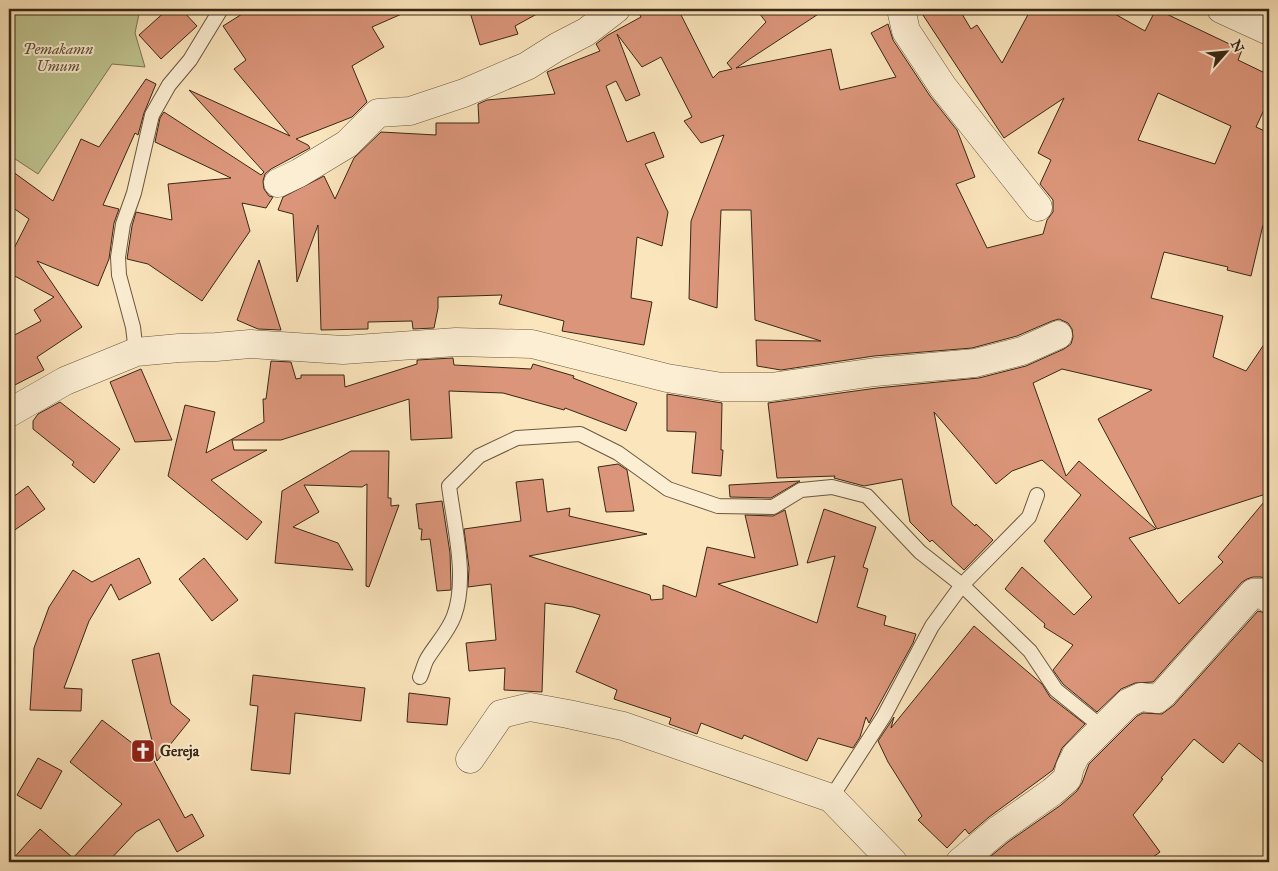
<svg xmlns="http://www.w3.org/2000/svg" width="1278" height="871" font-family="'IM FELL Great Primer',serif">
  <rect width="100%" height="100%" fill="#fbe5bc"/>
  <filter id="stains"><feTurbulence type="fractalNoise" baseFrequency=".004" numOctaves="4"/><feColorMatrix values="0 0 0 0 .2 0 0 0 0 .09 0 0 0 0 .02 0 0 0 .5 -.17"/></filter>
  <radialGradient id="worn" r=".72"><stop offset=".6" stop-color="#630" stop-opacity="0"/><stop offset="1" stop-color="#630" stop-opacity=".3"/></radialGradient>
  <path fill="#bfc490" stroke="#7c7652" d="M9 9H140L135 33 145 67 112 64 38 174 9 155Z"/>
  <g fill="#db957a" stroke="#392815" fill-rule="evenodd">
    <path d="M168 9H181L197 26 161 59 139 35Z"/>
    <path d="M250 9H413L372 27 384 47 352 66 367 102 352 117 296 139 308 145 310 148 271 169 265 174 263 181 264 189 269 196 273 197 266 208 242 203 250 231 202 301 148 264 127 259 132 226 136 212 172 220 168 184 231 178 155 142 160 118 164 112 261 175 264 172 189 90 290 136 234 69 246 60 223 26Z"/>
    <path d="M469 9H546L515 26 518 34 480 45Z"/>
    <path d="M637 9H678L713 78 719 72 732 69 727 63 766 22 756 9H826L736 68 831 49 840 90 896 77 871 33 888 24 893 40 930 96 957 130 975 177 956 184 987 248 1043 234 1047 220 1053 212V200L1040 184 1051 160 1038 153 1064 98 1004 138 919 9H959L971 29 977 25 1002 63 1031 9H1106L1145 31 1156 9 1242 50 1238 60 1269 75V99L1256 127 1269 133V228L1263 225 1251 276 1227 270 1228 267 1164 252 1151 298 1223 316 1213 357 1246 371 1269 337V493L1157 529 1098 419 1152 390 1062 369 1033 383 1066 476 1079 461 1156 529 1129 538 1179 604 1223 562 1218 557 1269 496V580L1261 577H1253L1247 579 1242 582 1153 682 1135 683 1121 689 1097 712 1063 684 1053 670 1073 645 1044 627 1045 624 1005 589 1022 567 1074 615 1092 597 1044 541 1081 495 1042 460 1012 471 996 484 934 412 952 505 975 526 976 524 993 540 964 570 932 540 930 542 910 522 902 479 864 486 834 478 835 476 777 478 768 403 877 388 979 378 1026 366 1064 349 1071 344 1073 337 1072 329 1068 323 1059 319 1052 321 1017 336 972 348 874 356 781 370 757 366 756 340 821 341 755 320 751 210H721L717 308 689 299 691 221 724 135 701 143 684 121 692 117 661 57 642 67 617 34 640 95 626 101 616 81 606 86 627 142 654 132 664 157 645 164 668 212 662 246 637 237 631 298 652 302 644 345 562 331 564 321 499 304 502 295 438 297V308L434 328 413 329 412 321 368 322V329L321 330 318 225 297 282 293 214 278 210 283 197 324 176 335 199 354 158 381 132 436 135V123H479L478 104 487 100 555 94 547 72 600 51 596 44 608 35 641 17ZM1158 93 1231 126 1215 164 1138 140Z"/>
    <path d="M146 79 156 84 144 113 138 135 135 133 103 205 119 209 114 223 109 259 98 286 37 261 82 327 37 357 44 370 9 388V338L41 321 34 310 54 297 9 273V258L29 219 9 205V169L53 201 81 139 99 147Z"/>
    <path d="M259 260 281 330 258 329 237 320Z"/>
    <path d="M453 358 454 365 531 369 533 364 574 376 573 378 637 403 626 431 565 408 564 410 503 393 449 391 452 438 411 440 409 399 281 440H232L234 450H267L211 480 262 522 247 540 168 476 185 405 215 412 206 453 264 422 263 399H266L271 361 291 362 296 379 301 378V375H344L345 387 417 364V360Z"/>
    <path d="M141 369 172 440 135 442 110 382Z"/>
    <path d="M667 394 722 403 721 450H723L721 476 692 473 696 432 667 431Z"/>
    <path d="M60 402 120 449 94 483 72 465 74 462 33 429V421L38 414Z"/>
    <path d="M351 451H389L388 498H391V506L399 505 369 587 366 586 367 484 362 487 304 485 319 512 293 527 338 543 353 570 275 563 282 491Z"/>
    <path d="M618 464 627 470 634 511 606 512 598 467Z"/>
    <path d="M543 479 547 512 570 508 569 516 647 534 529 556 650 595 651 600 663 599V585L696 597 707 547 755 558 745 515 773 516 785 510 798 565 718 584 817 623 835 556 807 563 824 509 876 527 863 567 868 569 857 607 886 616 884 625 916 634 913 643 869 723 866 717 860 737 853 748 818 738 807 761 744 735 742 739 701 723 697 734 669 724 671 718 614 699 617 690 576 672 600 615 573 607 545 603 542 692 504 690 505 668 469 671 466 643 496 640 491 584 468 587 469 568 464 529 521 521 516 482Z"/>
    <path d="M800 481 771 498 730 497 729 485Z"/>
    <path d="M28 486 45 509 9 534V500Z"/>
    <path d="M442 501 450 553 451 585V590L437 591 430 539 421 540 422 529H419L416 504Z"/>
    <path d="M139 558 151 583 119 600 111 584 89 621 64 688 82 689 81 711 30 710 34 648 49 607 73 570 92 582Z"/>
    <path d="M204 558 238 600 212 621 179 579Z"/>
    <path d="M1258 611 1269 614V767L1239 743 1223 763 1194 739 1161 778 1163 779 1133 815 1160 852 1146 862H997L991 856 1008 842 1061 805 1077 791 1082 783 1089 764 1137 716 1143 713 1162 714 1174 705Z"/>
    <path d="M974 626 1042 684 1050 697 1085 724 1062 748 1053 770 989 817 969 834 965 829 947 848 918 820 922 816 888 762 878 741 894 717 891 728Z"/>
    <path d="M159 653 171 704 190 720 157 761 132 660Z"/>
    <path d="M253 675 365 688 361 721 295 713 290 774 251 770 258 706 250 705Z"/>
    <path d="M409 693 450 698 447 725 407 722Z"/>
    <path d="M102 720 153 759 185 818 192 814 204 836 177 852 159 819 136 832 108 862H10L40 829 73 858 122 804 70 762Z"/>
    <path d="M38 758 62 771 41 809 17 795Z"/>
  </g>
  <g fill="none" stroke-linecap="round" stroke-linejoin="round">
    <defs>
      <g id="service">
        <path d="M136 352 133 327 119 275 118 257 123 224 134 193 152 115 169 85 190 60 221 9"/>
        <path d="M420 677C423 671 424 664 427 659 436 644 448 632 454 616 468 579 454 525 449 486L479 456 517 438 580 434 618 453 668 489 718 506 773 507 801 490 832 487 867 496 920 552 962 585 1030 651 1056 690 1103 728"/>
        <path d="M831 798 884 716 932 626 962 585 1029 517 1037 495"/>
      </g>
      <g id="minor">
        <path d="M901 9 906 31 943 87 1038 207"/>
        <path d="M278 183 299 173 347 144 378 113 410 111 464 93 527 66 557 47 586 32 616 9"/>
        <path d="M9 413 65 381 136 352 179 348 216 347 250 344 343 350 456 342 532 344 667 378 722 387H771L875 372 975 363 1022 351 1058 335"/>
        <path d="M470 759 501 714 530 707 568 714 623 726 831 798 893 862"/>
        <path d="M960 862 998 830 1052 792 1067 779 1070 767 1076 755 1128 703 1141 697 1157 699 1164 693 1253 593H1261L1269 599"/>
      </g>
      <path id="tertiary" d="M1221 9 1269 31"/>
    </defs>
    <use href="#service" stroke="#6a573f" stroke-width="16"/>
    <use href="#minor" stroke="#6a573f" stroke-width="29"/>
    <use href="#tertiary" stroke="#6a573f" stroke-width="29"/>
    <use href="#service" stroke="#fceed3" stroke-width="14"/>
    <use href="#minor" stroke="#fceed3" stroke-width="28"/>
    <use href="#tertiary" stroke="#fceed3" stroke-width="28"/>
  </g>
  <defs>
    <symbol id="church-square" viewBox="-11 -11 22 22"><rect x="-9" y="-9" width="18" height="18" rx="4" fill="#8f2418" stroke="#fceed3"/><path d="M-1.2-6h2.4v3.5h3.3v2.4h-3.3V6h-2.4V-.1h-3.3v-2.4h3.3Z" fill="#fff"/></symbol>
  </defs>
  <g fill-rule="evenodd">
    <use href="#church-square" x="129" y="737" width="28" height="28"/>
  </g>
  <g text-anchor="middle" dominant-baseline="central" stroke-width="4" stroke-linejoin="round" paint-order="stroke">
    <g font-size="15" font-style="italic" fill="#5a4f34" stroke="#fceed3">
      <text x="58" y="49">Pemakamn<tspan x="58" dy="17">Umum</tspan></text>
    </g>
    <g font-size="15" font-weight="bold" fill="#392815" stroke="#fceed3" text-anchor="start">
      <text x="160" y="751">Gereja</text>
    </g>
  </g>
  <rect width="1278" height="871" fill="none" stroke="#fbe5bc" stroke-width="30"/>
  <rect x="10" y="10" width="1258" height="851" fill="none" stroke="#392815" stroke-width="2.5"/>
  <rect x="15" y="15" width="1248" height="841" fill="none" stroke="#392815"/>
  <g transform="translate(1226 52) rotate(63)" stroke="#fceed3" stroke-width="4" paint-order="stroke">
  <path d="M0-4L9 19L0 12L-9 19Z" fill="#392815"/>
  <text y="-8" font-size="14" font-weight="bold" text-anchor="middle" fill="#392815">N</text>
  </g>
  <rect width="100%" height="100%" filter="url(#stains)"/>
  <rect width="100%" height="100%" fill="url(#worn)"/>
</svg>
